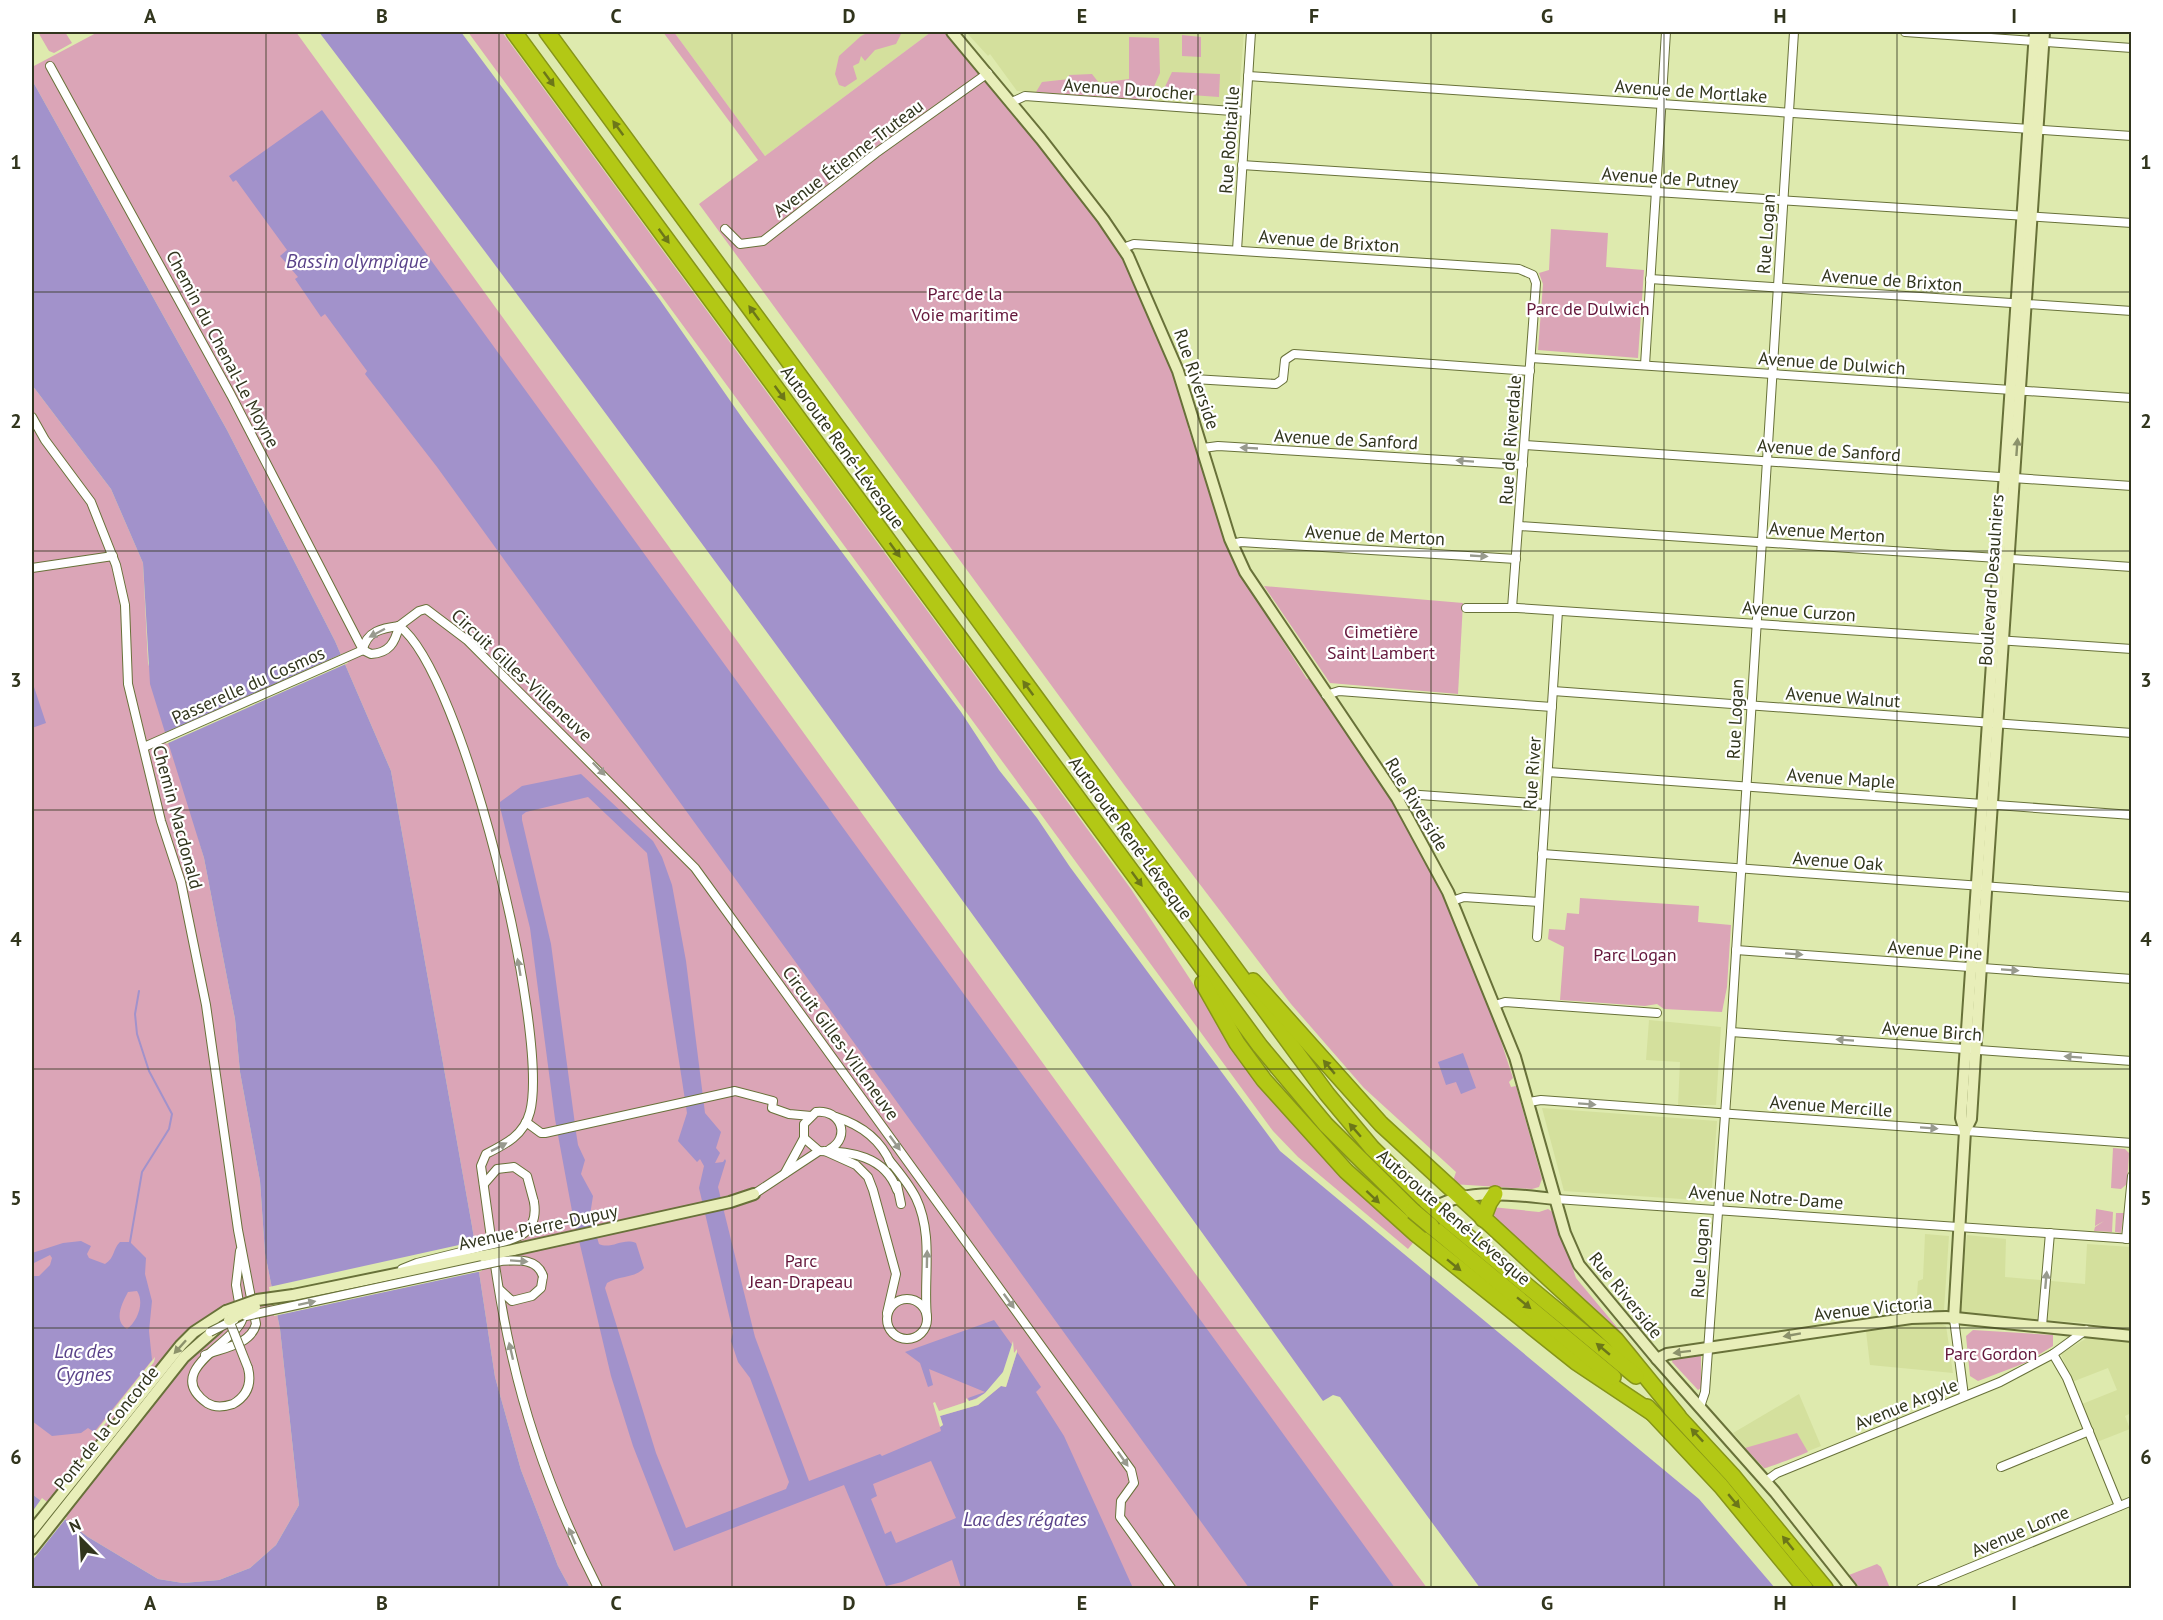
<svg xmlns="http://www.w3.org/2000/svg" width="2163" height="1620" font-family="'PT Sans',sans-serif">
  <rect width="100%" height="100%" fill="#deeaae"/>
  <g fill="#d4e09d">
    <path d="M674 32H931L765 156Z"/>
    <path d="M966 32H1244L1238 106 1017 91 990 54 988 56Z"/>
    <path d="M1649 1020 1721 1027 1716 1105H1678L1680 1062 1646 1060Z"/>
    <path d="M1542 1108 1717 1121 1711 1201 1564 1191Z"/>
    <path d="M1925 1234 1949 1236 1944 1310 1916 1309 1918 1281 1923 1279Z"/>
    <path d="M1967 1235 2006 1239 2005 1277 2085 1284 2087 1244 2131 1247V1330L2087 1323 1963 1314 1958 1307Z"/>
    <path d="M1909 1324 1939 1323 1946 1326 1953 1373 1870 1365 1866 1331Z"/>
    <path d="M2090 1336 2131 1342V1413L2125 1416 2130 1429 2097 1442 2082 1404 2117 1390 2108 1368 2072 1382 2061 1354Z"/>
    <path d="M1799 1394 1821 1446 1764 1469 1733 1433Z"/>
  </g>
  <g fill="#dba5b7">
    <path d="M38 32H65L72 43 54 53 49 51Z"/>
    <path d="M98 32H296L1234 1327 1427 1588H570L558 1566 521 1470 495 1377 472 1226 391 771 335 641 227 430 32 80V67Z"/>
    <path d="M468 32H502L1051 779 1131 889 1224 1031 1416 1239 1408 1249 1298 1157 1273 1131Z"/>
    <path d="M663 32H674L765 156 931 32H946L992 84 1120 252 1163 346 1191 427 1188 428 1194 444H1197L1240 574 1307 679 1309 678 1393 800 1433 873 1432 875 1443 894 1487 998 1513 1078 1509 1082 1511 1087 1516 1086 1542 1179 1539 1187 1532 1189 1452 1184 1456 1172 1364 1088 1291 1004 1125 786 699 204 758 160Z"/>
    <path d="M902 32 896 44 875 50 865 61 861 56 859 63 853 66 857 79 845 87 839 85 835 74 839 56 861 36 867 33Z"/>
    <path d="M1182 35 1201 37V57L1182 56Z"/>
    <path d="M1129 37 1159 38 1160 73 1148 100 1036 92 1042 82 1069 79V75L1092 74 1099 83 1129 79Z"/>
    <path d="M1172 72 1220 74 1219 97 1162 93Z"/>
    <path d="M1551 229 1608 233 1606 267 1644 270 1638 358 1538 350 1543 284 1539 273 1549 270Z"/>
    <path d="M32 385 111 489 143 563 148 663 204 858 235 1019 240 1072 260 1181 265 1253 280 1329 299 1505 276 1545 250 1568 219 1580 183 1583 158 1579 88 1537 32 1494Z"/>
    <path d="M1264 586 1463 603 1458 694 1330 683Z"/>
    <path d="M1580 898 1699 906 1698 922 1731 925 1727 987 1722 1012 1664 1009 1657 1004 1645 1006 1560 1000 1564 947 1548 939 1549 929 1565 930 1567 913 1579 914Z"/>
    <path d="M2113 1148 2125 1149 2129 1153 2127 1184 2121 1189 2111 1188Z"/>
    <path d="M1492 1207 1539 1212 1548 1209 1554 1213 1576 1278 1641 1356 1496 1225 1492 1220Z"/>
    <path d="M2096 1209 2113 1212 2112 1232 2094 1231 2095 1227 2104 1221 2095 1226Z"/>
    <path d="M2116 1213H2124L2121 1233 2115 1232Z"/>
    <path d="M1973 1330 2053 1335V1346L2025 1363 1978 1381 1970 1376 1966 1336Z"/>
    <path d="M1701 1354V1388L1698 1390 1672 1362 1673 1358Z"/>
    <path d="M1797 1433 1808 1452C1801 1455 1768 1468 1764 1468L1745 1448Z"/>
    <path d="M1877 1564 1881 1567 1890 1588H1860L1849 1575Z"/>
  </g>
  <g fill="#a292cb" fill-rule="evenodd">
    <path d="M319 32H461L660 300 745 422 961 712 999 770 1037 818 1070 867 1280 1151 1699 1499 1775 1588H1480L1340 1397 1333 1395 1323 1401C993 941 662 482 319 32Z"/>
    <path d="M32 80 227 430 335 641 391 771 472 1226 495 1377 521 1470 558 1566 570 1588H32V1494L88 1537 158 1579 183 1583 219 1580 250 1568 276 1545 299 1505 280 1329 265 1253 260 1181 240 1072 235 1019 204 858 150 684 143 563 111 489 32 385Z"/>
    <path d="M322 110 1395 1588H1249L437 467 365 374 367 371 325 314 321 317 295 279 298 277 280 256 287 250 236 180 233 182 229 176Z"/>
    <path d="M32 681 46 723 32 728Z"/>
    <path d="M581 774 653 841 662 857 672 885 686 961 705 1113 721 1132 716 1148 720 1153 715 1163 723 1162 725 1159 726 1161 718 1187 755 1337 809 1481 880 1454 882 1456 941 1431 940 1427 943 1425 940 1416 978 1405 1001 1386 1006 1387 1017 1352 1041 1387 1036 1392 1064 1436 1133 1588H961L952 1560 902 1582 886 1586 844 1485 674 1551 633 1446 611 1376 572 1211 555 1119 530 928 500 807V802L522 786ZM588 797 647 853 687 1113 678 1141 697 1162 700 1159 704 1166 699 1188 733 1332 731 1341 738 1362 750 1378 789 1482 786 1489 686 1528 656 1453 605 1288 607 1283C617 1276 636 1278 644 1268L636 1243C623 1237 611 1250 599 1244L590 1215 593 1196 581 1174 585 1160 578 1145 576 1132 551 944 522 820V815L526 812ZM931 1461 956 1518 896 1543 891 1531 885 1534 871 1499 877 1496 873 1484Z"/>
    <path d="M1463 1053 1476 1088 1461 1094 1456 1082 1446 1085 1438 1062Z"/>
    <path d="M81 1241 91 1246 87 1254 89 1258 105 1264C115 1258 113 1248 120 1242H130L146 1258 145 1274 152 1301 149 1331 152 1360 94 1432 88 1428 81 1433 52 1436 32 1421V1276H39L50 1265 52 1258 50 1255 32 1264V1253L63 1243ZM137 1291C145 1303 137 1322 127 1329 113 1321 122 1303 128 1292Z"/>
    <path d="M994 1320 1012 1345C1009 1369 993 1394 969 1401L968 1398 985 1392 929 1369 933 1385 928 1387 920 1363 905 1352Z"/>
  </g>
  <g fill="#deeaae">
    <path d="M344 653 348 663 166 744 162 734Z"/>
    <path d="M477 1241 482 1271 274 1316 269 1287Z"/>
    <path d="M1013 1341 1014 1353 1017 1349V1352L1006 1387 1001 1386 978 1405 940 1416 943 1425 940 1427 933 1403 935 1402 939 1411 966 1402V1398L969 1401 976 1399 985 1393 1003 1372Z"/>
    <path d="M155 1357 154 1362 97 1434 93 1435Z"/>
    <path d="M42 1498 67 1517 32 1561V1512Z"/>
  </g>
  <g fill="none" stroke-linecap="round" stroke-linejoin="round">
    <path stroke="#a292cb" stroke-width="2" d="M130 1242 142 1172 169 1129 172 1114 149 1071 137 1034 135 1014 139 991"/>
    <defs>
      <g id="street">
        <path d="M1905 32 2132 48"/>
        <path d="M50 66 231 395 363 650"/>
        <path d="M1248 76 2132 136"/>
        <path d="M1012 102 1025 96 1246 112"/>
        <path d="M1242 165 2132 223"/>
        <path d="M725 229 740 244 763 241 876 153 988 73"/>
        <path d="M1123 248 1134 244 1519 269 1533 275 1536 283 1512 608"/>
        <path d="M1237 250 1251 32"/>
        <path d="M1650 279 2132 311"/>
        <path d="M1531 358 2132 398"/>
        <path d="M1645 365 1666 32"/>
        <path d="M1181 381 1194 379 1276 384 1283 379 1285 360 1294 354 1530 371"/>
        <path d="M32 417 45 440 91 502 116 565 125 605 128 684 161 821 181 882 206 1005 238 1230 256 1324C251 1345 222 1348 205 1355"/>
        <path d="M1525 445 2132 486"/>
        <path d="M1203 448 1218 446 1523 465"/>
        <path d="M1520 526 2132 567"/>
        <path d="M1232 544 1241 542 1516 559"/>
        <path d="M32 568 113 556"/>
        <path d="M1466 608H1517L2132 649"/>
        <path d="M399 626 419 611 426 609 467 640 695 868 1131 1470 1134 1483 1121 1501 1120 1517 1171 1588"/>
        <path d="M399 626C463 672 550 1035 530 1112 524 1135 506 1144 486 1154L481 1166C490 1228 497 1291 511 1352 529 1433 560 1514 598 1588"/>
        <path d="M363 650 371 654C389 653 395 643 399 626"/>
        <path d="M363 650C366 631 383 628 399 626"/>
        <path d="M1553 691 2132 733"/>
        <path d="M1326 695 1339 691 1552 707"/>
        <path d="M144 747 363 650"/>
        <path d="M1548 772 2132 815"/>
        <path d="M1397 798 1406 794 1545 804"/>
        <path d="M1542 854 2132 897"/>
        <path d="M1452 901 1464 897 1539 902"/>
        <path d="M1537 937 1558 611"/>
        <path d="M1736 950 2132 979"/>
        <path d="M1495 1005 1505 1002 1657 1013"/>
        <path d="M1731 1032 2132 1061"/>
        <path d="M1529 1102 1541 1100 2132 1143"/>
        <path d="M836 1117C861 1125 881 1140 891 1164"/>
        <path d="M526 1122 541 1133H545L735 1091 773 1101 772 1108 789 1114 811 1116"/>
        <path d="M830 1149C851 1137 841 1109 816 1112L804 1124V1138L819 1151C850 1151 885 1156 897 1190"/>
        <path d="M825 1151 856 1165 868 1177 873 1190 896 1274 887 1313"/>
        <path d="M889 1160C899 1172 909 1184 916 1198 934 1236 923 1278 927 1318"/>
        <path d="M785 1173 804 1138"/>
        <path d="M484 1184 497 1169 514 1167 527 1176 534 1202"/>
        <path d="M897 1185 901 1204"/>
        <path d="M754 1194 819 1151"/>
        <path d="M1556 1199 2132 1239"/>
        <path d="M2126 1239 2132 1176"/>
        <path d="M240 1251 236 1285 242 1320C233 1344 162 1371 207 1403 215 1408 224 1407 233 1404 247 1396 252 1384 248 1368"/>
        <path d="M402 1269 417 1263 481 1247"/>
        <path d="M500 1290 512 1301 532 1296 541 1288 543 1276"/>
        <circle cx="907" cy="1319" r="20"/>
        <path d="M1954 1319 1964 1396"/>
        <path d="M2042 1326 2050 1233"/>
        <path d="M2053 1354 2067 1378 2119 1506"/>
        <path d="M1700 1407 1705 1392 1731 1032 1794 32"/>
        <path d="M2001 1467 2089 1431"/>
        <path d="M1766 1481 1777 1473 2000 1382 2053 1354 2086 1330"/>
        <path d="M1921 1588 2132 1501"/>
      </g>
      <g id="secondary">
        <path d="M952 32 1041 139 1103 219 1128 256 1178 371 1230 539 1245 572 1397 798 1448 892 1515 1057 1565 1233 1579 1265 1657 1359 1775 1492 1851 1588"/>
        <path d="M1965 1131 1961 1118 2035 32"/>
        <path d="M1428 1211C1465 1186 1513 1195 1556 1199"/>
        <path d="M513 1250 730 1202 754 1194"/>
        <path d="M293 1295 483 1256"/>
        <path d="M1954 1319 1965 1131 1971 1119 1975 1055 2044 32"/>
        <path d="M1657 1359 1667 1354 1911 1318 1946 1317 2132 1336"/>
        <path d="M32 1531 181 1345 194 1332 226 1311"/>
        <path d="M32 1549 184 1357 218 1327"/>
      </g>
      <g id="highway">
        <path d="M514 32 1260 1046 1326 1125 1413 1211"/>
        <path d="M547 32 1327 1094 1372 1148 1426 1201"/>
        <path d="M1253 981 1381 1124 1616 1340 1678 1416"/>
        <path d="M1203 983 1237 1043 1264 1080 1346 1171 1416 1234 1576 1362 1654 1414"/>
        <path d="M1445 1218 1636 1376"/>
        <path d="M1483 1219 1489 1203 1495 1194"/>
        <path d="M1431 1226 1613 1377"/>
        <path d="M1647 1407 1721 1486 1805 1588"/>
        <path d="M1671 1409 1732 1475 1825 1588"/>
      </g>
    </defs>
    <use href="#street" stroke="#687139" stroke-width="10"/>
    <use href="#secondary" stroke="#687139" stroke-width="14"/>
    <use href="#highway" stroke="#869518" stroke-width="18"/>
    <use href="#street" stroke="#fff" stroke-width="8"/>
    <use href="#secondary" stroke="#e8eeb9" stroke-width="10"/>
    <use href="#highway" stroke="#b3c815" stroke-width="15"/>
    <defs>
      <g id="street-bridge">
        <path d="M481 1247C508 1240 540 1239 534 1202"/>
        <path d="M246 1316 501 1261C518 1260 537 1258 543 1276"/>
        <path d="M229 1320 248 1368"/>
        <path d="M210 1332 234 1320"/>
      </g>
      <g id="secondary-bridge">
        <path d="M483 1256 513 1250"/>
        <path d="M226 1311 257 1300 293 1295"/>
        <path d="M229 1320 255 1307"/>
      </g>
      <g id="highway-bridge">
        <path d="M1426 1201 1445 1218"/>
        <path d="M1413 1211 1431 1226"/>
      </g>
    </defs>
    <use href="#street-bridge" stroke="#687139" stroke-width="10" stroke-linecap="butt"/>
    <use href="#secondary-bridge" stroke="#687139" stroke-width="14" stroke-linecap="butt"/>
    <use href="#highway-bridge" stroke="#869518" stroke-width="18" stroke-linecap="butt"/>
    <use href="#street-bridge" stroke="#fff" stroke-width="8"/>
    <use href="#secondary-bridge" stroke="#e8eeb9" stroke-width="10"/>
    <use href="#highway-bridge" stroke="#b3c815" stroke-width="15"/>
  </g>
  <defs><path id="oneway-solid" d="M-6-.8H1V-3.2L6.5 0L1 3.2V.8H-6Z" transform="scale(1.5)"/></defs>
  <g fill="#6c7719">
    <use href="#oneway-solid" transform="translate(549 79) rotate(54)"/>
    <use href="#oneway-solid" transform="translate(618 128) rotate(-126)"/>
    <use href="#oneway-solid" transform="translate(664 236) rotate(54)"/>
    <use href="#oneway-solid" transform="translate(754 313) rotate(-126)"/>
    <use href="#oneway-solid" transform="translate(780 393) rotate(54)"/>
    <use href="#oneway-solid" transform="translate(895 550) rotate(54)"/>
    <use href="#oneway-solid" transform="translate(1028 688) rotate(-126)"/>
    <use href="#oneway-solid" transform="translate(1137 879) rotate(54)"/>
    <use href="#oneway-solid" transform="translate(1329 1067) rotate(-130)"/>
    <use href="#oneway-solid" transform="translate(1355 1130) rotate(-131)"/>
    <use href="#oneway-solid" transform="translate(1373 1197) rotate(43)"/>
    <use href="#oneway-solid" transform="translate(1454 1265) rotate(39)"/>
    <use href="#oneway-solid" transform="translate(1524 1303) rotate(39)"/>
    <use href="#oneway-solid" transform="translate(1603 1349) rotate(-140)"/>
    <use href="#oneway-solid" transform="translate(1697 1435) rotate(-133)"/>
    <use href="#oneway-solid" transform="translate(1734 1501) rotate(50)"/>
    <use href="#oneway-solid" transform="translate(1788 1543) rotate(-129)"/>
  </g>
  <g fill="#8c926b">
    <use href="#oneway-solid" transform="translate(2017 447) rotate(-86)"/>
    <use href="#oneway-solid" transform="translate(1792 1335) rotate(170)"/>
    <use href="#oneway-solid" transform="translate(180 1347) rotate(132)"/>
    <use href="#oneway-solid" transform="translate(1682 1352) rotate(173)"/>
  </g>
  <g fill="#989a8e">
    <use href="#oneway-solid" transform="translate(1249 448) rotate(-177)"/>
    <use href="#oneway-solid" transform="translate(1465 461) rotate(-176)"/>
    <use href="#oneway-solid" transform="translate(1479 556) rotate(3)"/>
    <use href="#oneway-solid" transform="translate(377 633) rotate(152)"/>
    <use href="#oneway-solid" transform="translate(599 769) rotate(46)"/>
    <use href="#oneway-solid" transform="translate(1794 954) rotate(4)"/>
    <use href="#oneway-solid" transform="translate(519 967) rotate(-100)"/>
    <use href="#oneway-solid" transform="translate(2010 970) rotate(4)"/>
    <use href="#oneway-solid" transform="translate(1845 1040) rotate(-176)"/>
    <use href="#oneway-solid" transform="translate(2073 1057) rotate(-176)"/>
    <use href="#oneway-solid" transform="translate(1587 1104) rotate(4)"/>
    <use href="#oneway-solid" transform="translate(1929 1128) rotate(4)"/>
    <use href="#oneway-solid" transform="translate(895 1143) rotate(54)"/>
    <use href="#oneway-solid" transform="translate(499 1147) rotate(-27)"/>
    <use href="#oneway-solid" transform="translate(927 1259) rotate(-89)"/>
    <use href="#oneway-solid" transform="translate(519 1261) rotate(4)"/>
    <use href="#oneway-solid" transform="translate(2046 1280) rotate(-85)"/>
    <use href="#oneway-solid" transform="translate(1009 1301) rotate(54)"/>
    <use href="#oneway-solid" transform="translate(307 1303) rotate(-12)"/>
    <use href="#oneway-solid" transform="translate(511 1351) rotate(-103)"/>
    <use href="#oneway-solid" transform="translate(1123 1459) rotate(55)"/>
    <use href="#oneway-solid" transform="translate(572 1536) rotate(-113)"/>
  </g>
  <path fill="none" stroke="#31351d" stroke-width="1.5" stroke-opacity="0.55" d="M266 32V1588M499 32V1588M732 32V1588M965 32V1588M1198 32V1588M1431 32V1588M1664 32V1588M1897 32V1588M32 292H2132M32 551H2132M32 810H2132M32 1069H2132M32 1328H2132"/>
  <g text-anchor="middle" dominant-baseline="central" stroke-width="4.5" stroke-linejoin="round" paint-order="stroke">
    <g font-size="18" fill="#31351d" stroke="#fff">
      <text transform="translate(1129 89) rotate(4)">Avenue Durocher</text>
      <text transform="translate(1691 91) rotate(4)">Avenue de Mortlake</text>
      <text transform="translate(1229 140) rotate(-86)">Rue Robitaille</text>
      <text transform="translate(848 158) rotate(-37)">Avenue Étienne-Truteau</text>
      <text transform="translate(1670 178) rotate(4)">Avenue de Putney</text>
      <text transform="translate(1766 234) rotate(-86)">Rue Logan</text>
      <text transform="translate(1329 241) rotate(4)">Avenue de Brixton</text>
      <text transform="translate(1892 280) rotate(4)">Avenue de Brixton</text>
      <text transform="translate(223 349) rotate(62)">Chemin du Chenal-Le Moyne</text>
      <text transform="translate(1832 363) rotate(4)">Avenue de Dulwich</text>
      <text transform="translate(1197 379) rotate(71)">Rue Riverside</text>
      <text transform="translate(1346 439) rotate(3)">Avenue de Sanford</text>
      <text transform="translate(1510 440) rotate(-86)">Rue de Riverdale</text>
      <text transform="translate(843 447) rotate(54)">Autoroute René-Lévesque</text>
      <text transform="translate(1829 450) rotate(4)">Avenue de Sanford</text>
      <text transform="translate(1827 532) rotate(4)">Avenue Merton</text>
      <text transform="translate(1375 535) rotate(3)">Avenue de Merton</text>
      <text transform="translate(1991 580) rotate(-86)">Boulevard Desaulniers</text>
      <text transform="translate(1799 611) rotate(4)">Avenue Curzon</text>
      <text transform="translate(522 675) rotate(43)">Circuit Gilles-Villeneuve</text>
      <text transform="translate(248 685) rotate(-24)">Passerelle du Cosmos</text>
      <text transform="translate(1843 697) rotate(4)">Avenue Walnut</text>
      <text transform="translate(1735 719) rotate(-87)">Rue Logan</text>
      <text transform="translate(1532 773) rotate(-86)">Rue River</text>
      <text transform="translate(1841 778) rotate(4)">Avenue Maple</text>
      <text transform="translate(1417 804) rotate(59)">Rue Riverside</text>
      <text transform="translate(178 817) rotate(75)">Chemin Macdonald</text>
      <text transform="translate(1131 838) rotate(54)">Autoroute René-Lévesque</text>
      <text transform="translate(1838 861) rotate(4)">Avenue Oak</text>
      <text transform="translate(1935 950) rotate(4)">Avenue Pine</text>
      <text transform="translate(1932 1031) rotate(4)">Avenue Birch</text>
      <text transform="translate(841 1043) rotate(54)">Circuit Gilles-Villeneuve</text>
      <text transform="translate(1831 1106) rotate(4)">Avenue Mercille</text>
      <text transform="translate(1766 1197) rotate(4)">Avenue Notre-Dame</text>
      <text transform="translate(1454 1217) rotate(41)">Autoroute René-Lévesque</text>
      <text transform="translate(538 1227) rotate(-12)">Avenue Pierre-Dupuy</text>
      <text transform="translate(1700 1258) rotate(-86)">Rue Logan</text>
      <text transform="translate(1626 1295) rotate(51)">Rue Riverside</text>
      <text transform="translate(1873 1308) rotate(-6)">Avenue Victoria</text>
      <text transform="translate(1906 1404) rotate(-22)">Avenue Argyle</text>
      <text transform="translate(106 1428) rotate(-51)">Pont de la Concorde</text>
      <text transform="translate(2020 1531) rotate(-23)">Avenue Lorne</text>
    </g>
    <g font-size="18" fill="#64173b" stroke="#fff">
      <text x="965" y="293">Parc de la<tspan x="965" dy="21">Voie maritime</tspan></text>
      <text x="1588" y="308">Parc de Dulwich</text>
      <text x="1381" y="631">Cimetière<tspan x="1381" dy="21">Saint Lambert</tspan></text>
      <text x="1635" y="954">Parc Logan</text>
      <text x="801" y="1260">Parc<tspan x="801" dy="21">Jean-Drapeau</tspan></text>
      <text x="1991" y="1353">Parc Gordon</text>
    </g>
    <g font-size="20" font-style="italic" fill="#5a4289" stroke="#fff">
      <text x="357" y="261">Bassin olympique</text>
      <text x="84" y="1351">Lac des<tspan x="84" dy="23">Cygnes</tspan></text>
      <text x="1025" y="1519">Lac des régates</text>
    </g>
  </g>
  <rect width="2163" height="1620" fill="none" stroke="#ffffff" stroke-width="66"/>
  <g transform="translate(81 1539) rotate(336)" stroke="#ffffff" stroke-width="4.5" paint-order="stroke">
  <path d="M0-4.5L10 22L0 15L-10 22Z" fill="#31351d"/>
  <text y="-9" font-size="16" font-weight="bold" text-anchor="middle" fill="#31351d">N</text>
  </g>
  <rect x="33" y="33" width="2097" height="1554" fill="none" stroke="#31351d" stroke-width="2"/>
  <g font-size="20" text-anchor="middle" font-weight="bold" fill="#31351d">
    <text x="150" y="23">A</text>
    <text x="382" y="23">B</text>
    <text x="616" y="23">C</text>
    <text x="849" y="23">D</text>
    <text x="1082" y="23">E</text>
    <text x="1314" y="23">F</text>
    <text x="1547" y="23">G</text>
    <text x="1780" y="23">H</text>
    <text x="2014" y="23">I</text>
    <text x="16" y="169">1</text>
    <text x="2146" y="169">1</text>
    <text x="16" y="428">2</text>
    <text x="2146" y="428">2</text>
    <text x="16" y="687">3</text>
    <text x="2146" y="687">3</text>
    <text x="16" y="946">4</text>
    <text x="2146" y="946">4</text>
    <text x="16" y="1205">5</text>
    <text x="2146" y="1205">5</text>
    <text x="16" y="1464">6</text>
    <text x="2146" y="1464">6</text>
    <text x="150" y="1610">A</text>
    <text x="382" y="1610">B</text>
    <text x="616" y="1610">C</text>
    <text x="849" y="1610">D</text>
    <text x="1082" y="1610">E</text>
    <text x="1314" y="1610">F</text>
    <text x="1547" y="1610">G</text>
    <text x="1780" y="1610">H</text>
    <text x="2014" y="1610">I</text>
  </g>
</svg>
